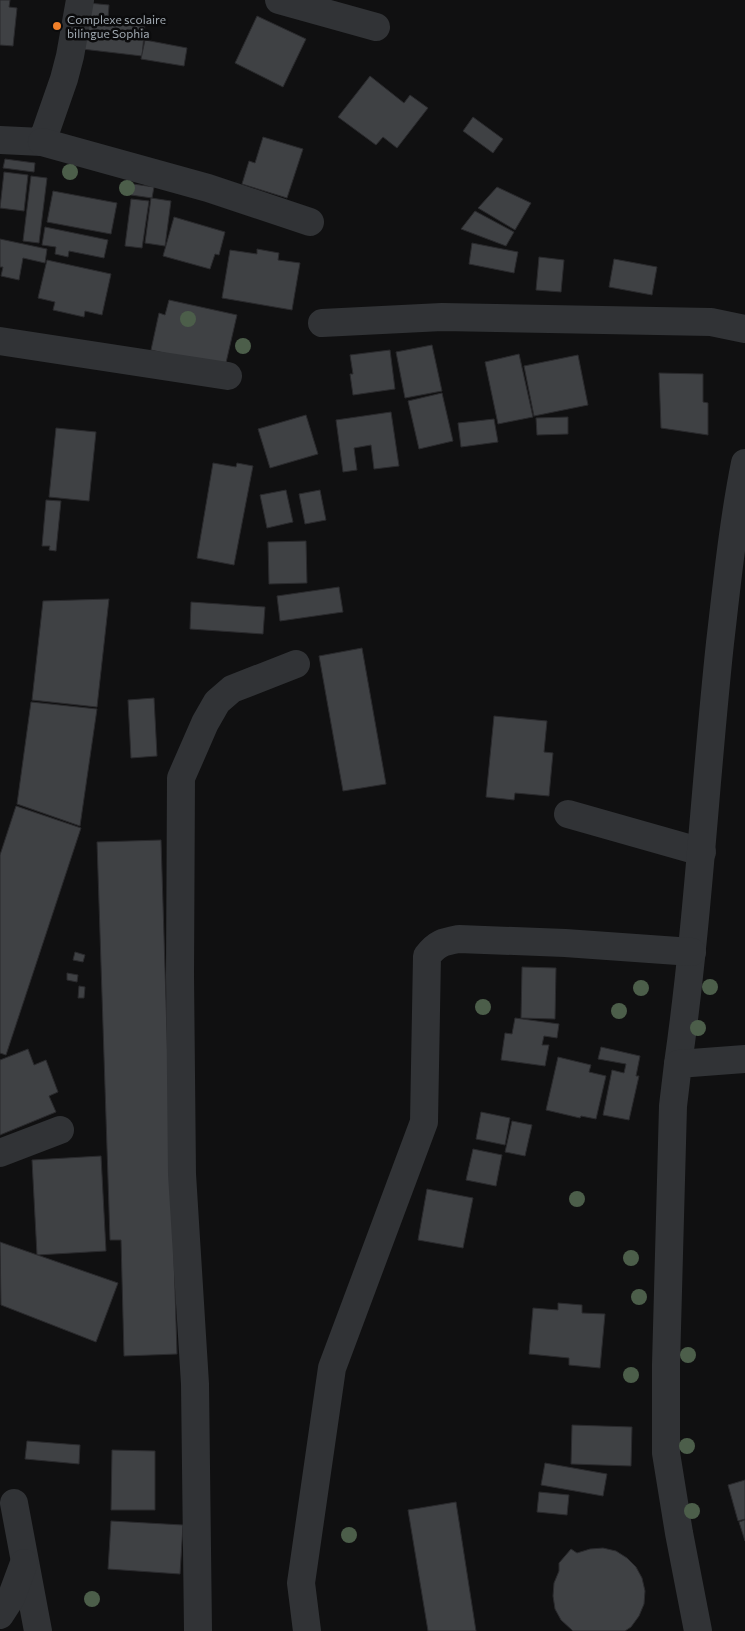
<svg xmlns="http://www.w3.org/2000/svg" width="745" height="1631" font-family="Commissioner,sans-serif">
  <rect width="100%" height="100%" fill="#101011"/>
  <g fill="#3f4144" stroke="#2a2a2d">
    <path d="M0 0H10L9 7 17 8 13 46 0 45Z"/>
    <path d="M88 3 109 5 108 19 145 24 142 56 82 49Z"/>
    <path d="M257 16 306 39 283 87 235 63Z"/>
    <path d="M145 40 187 48 184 66 141 59Z"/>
    <path d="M370 76 404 103 410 95 428 108 397 148 383 137 376 145 338 117Z"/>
    <path d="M473 117 503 139 493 153 463 131Z"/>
    <path d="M263 137 303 149 287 198 242 184 249 161 255 163Z"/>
    <path d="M5 159 35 163 34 172 3 168Z"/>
    <path d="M4 172 28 175 24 211 0 208Z"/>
    <path d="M31 176 47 178 39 243 23 241Z"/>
    <path d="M133 184 154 187 152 198 131 195Z"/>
    <path d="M497 187 531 203 515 230 478 208Z"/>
    <path d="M53 191 117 203 111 234 47 222Z"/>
    <path d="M151 198 171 201 165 246 145 243Z"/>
    <path d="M131 199 149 201 142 248 125 246Z"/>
    <path d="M475 211 514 232 506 246 461 229Z"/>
    <path d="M174 217 225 232 219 255 215 254 210 269 163 256Z"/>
    <path d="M45 227 108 240 104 258 69 251 68 257 55 254 56 247 42 245Z"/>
    <path d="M0 239 47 249 45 263 23 258 19 280 1 276 3 267H0Z"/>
    <path d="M472 243 518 252 514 273 469 264Z"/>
    <path d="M257 249 279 253 278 260 300 263 292 310 222 298 230 250 257 254Z"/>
    <path d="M539 257 564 260 561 292 536 290Z"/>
    <path d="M614 259 657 267 652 295 609 287Z"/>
    <path d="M47 260 111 274 102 315 85 311 84 317 53 310 55 302 38 298Z"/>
    <path d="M169 300 237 315 225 367 151 350 159 313 165 315Z"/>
    <path d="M432 345 442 391 405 398 396 352Z"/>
    <path d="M390 350 395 389 353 395 350 374H353L350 355Z"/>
    <path d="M519 354 533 417 498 424 485 362Z"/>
    <path d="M578 355 588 405 534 416 524 366Z"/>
    <path d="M659 373 703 374V402L708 403V435L661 428Z"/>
    <path d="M442 393 453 441 419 449 408 401Z"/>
    <path d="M391 412 399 466 374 469 371 445 354 448 357 470 343 472 336 420Z"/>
    <path d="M306 415 318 454 270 468 258 429Z"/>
    <path d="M568 417V434L537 435 536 418Z"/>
    <path d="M494 419 498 442 461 447 458 423Z"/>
    <path d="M56 428 96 432 89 501 49 497Z"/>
    <path d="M213 463 236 467 237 463 253 466 234 565 197 558Z"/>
    <path d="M286 490 293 522 267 528 260 495Z"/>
    <path d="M320 490 326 520 305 524 299 494Z"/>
    <path d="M46 500 61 501 56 551 49 550 50 546H42Z"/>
    <path d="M306 541 307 583 269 584 268 542Z"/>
    <path d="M339 587 343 612 280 621 277 596Z"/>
    <path d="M109 599 97 707 32 700 43 601Z"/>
    <path d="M191 602 265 607 263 634 190 629Z"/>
    <path d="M362 648 386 784 343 791 319 656Z"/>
    <path d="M154 698 157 756 131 758 128 700Z"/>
    <path d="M31 702 97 709 80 826 17 804Z"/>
    <path d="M494 716 547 721 544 752 553 753 549 796 515 793 514 800 486 797Z"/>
    <path d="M16 806 81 828 6 1055 0 1053V855Z"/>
    <path d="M161 840 177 1354 124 1356 121 1240H110L97 842Z"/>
    <path d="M75 952 85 955 83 962 73 960Z"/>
    <path d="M522 967 556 968 555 1019 521 1018Z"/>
    <path d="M67 973 78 975 77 982 67 980Z"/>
    <path d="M79 986 85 987 84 998H78Z"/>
    <path d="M515 1018 559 1024 557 1038 544 1036 542 1045H549L545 1066 501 1060 505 1033 512 1034Z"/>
    <path d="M601 1047 640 1056 636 1076H639L629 1120 603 1115 612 1070 624 1073 626 1064 598 1059Z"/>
    <path d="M28 1049 34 1065 46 1060 58 1092 49 1096 56 1112 0 1135V1060Z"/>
    <path d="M558 1057 591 1065 589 1072 606 1076 596 1119 581 1116 580 1118 546 1110Z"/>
    <path d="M481 1112 510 1118 505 1145 476 1139Z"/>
    <path d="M512 1121 532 1125 525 1156 505 1152Z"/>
    <path d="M473 1149 502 1155 496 1186 466 1180Z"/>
    <path d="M101 1156 106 1251 37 1255 32 1160Z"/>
    <path d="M427 1189 473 1198 463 1248 418 1240Z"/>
    <path d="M0 1242 118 1283 96 1342 1 1305Z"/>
    <path d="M558 1303 582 1305V1313L605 1314 600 1368 569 1365V1358L529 1354 533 1308 558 1310Z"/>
    <path d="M572 1425 632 1427 631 1466 571 1464Z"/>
    <path d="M27 1441 80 1445 79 1464 25 1459Z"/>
    <path d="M112 1450 155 1451V1510H111Z"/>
    <path d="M545 1463 607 1474 603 1496 541 1485Z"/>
    <path d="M745 1480V1519L738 1521 728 1485Z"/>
    <path d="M539 1492 569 1495 567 1515 537 1512Z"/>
    <path d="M456 1502 476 1631H428L408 1510Z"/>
    <path d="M745 1520V1541L739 1522Z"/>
    <path d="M111 1521 183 1525 180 1574 108 1569Z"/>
    <path d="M603 1548 616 1551 627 1558 636 1567 642 1578 645 1591 644 1604 639 1616 631 1627 625 1631H573L561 1620 555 1609 553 1596 554 1583 559 1571V1563L571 1549 577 1553 590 1549Z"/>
  </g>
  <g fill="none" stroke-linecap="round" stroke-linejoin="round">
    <g stroke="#313336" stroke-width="28">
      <path d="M279 0 376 27"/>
      <path d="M0 140 42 142 64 79 70 56 80 0"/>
      <path d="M42 142 208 188 310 222"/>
      <path d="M322 323 442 317 711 322 745 329"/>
      <path d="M0 341 228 376"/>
      <path d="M568 814 702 852"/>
      <path d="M678 1064C698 924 705 783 720 643 727 583 733 523 745 463"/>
      <path d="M0 1153 60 1130"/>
      <path d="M14 1503 38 1631"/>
      <path d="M0 1615 11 1598 24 1563"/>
      <path d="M198 1631 195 1384 182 1174 180 975 181 778 205 723 217 702 232 689 296 664"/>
      <path d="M307 1631 301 1583 332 1368 424 1122 427 956C437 943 443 942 459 939L565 943 692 952"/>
      <path d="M698 1631 679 1533 666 1453V1365L673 1106 678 1064 745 1059"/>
    </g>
  </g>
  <g fill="#4c5e4a">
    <circle cx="70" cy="172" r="8"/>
    <circle cx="127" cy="188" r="8"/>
    <circle cx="188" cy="319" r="8"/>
    <circle cx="243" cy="346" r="8"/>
    <circle cx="710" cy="987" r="8"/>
    <circle cx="641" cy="988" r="8"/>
    <circle cx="483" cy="1007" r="8"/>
    <circle cx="619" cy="1011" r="8"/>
    <circle cx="698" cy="1028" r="8"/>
    <circle cx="577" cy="1199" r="8"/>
    <circle cx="631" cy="1258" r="8"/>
    <circle cx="639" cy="1297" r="8"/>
    <circle cx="688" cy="1355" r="8"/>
    <circle cx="631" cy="1375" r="8"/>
    <circle cx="687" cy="1446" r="8"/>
    <circle cx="692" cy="1511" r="8"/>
    <circle cx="349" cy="1535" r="8"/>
    <circle cx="92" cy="1599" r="8"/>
  </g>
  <circle fill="#f07f29" stroke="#0b0b0c" stroke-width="2" cx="57" cy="26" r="5"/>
  <g text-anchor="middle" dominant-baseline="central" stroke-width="5" stroke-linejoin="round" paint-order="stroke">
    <g font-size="12" fill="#a1aab2" stroke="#0b0b0c" text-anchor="start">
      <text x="67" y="19">Complexe scolaire<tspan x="67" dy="14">bilingue Sophia</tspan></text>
    </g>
  </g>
</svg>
